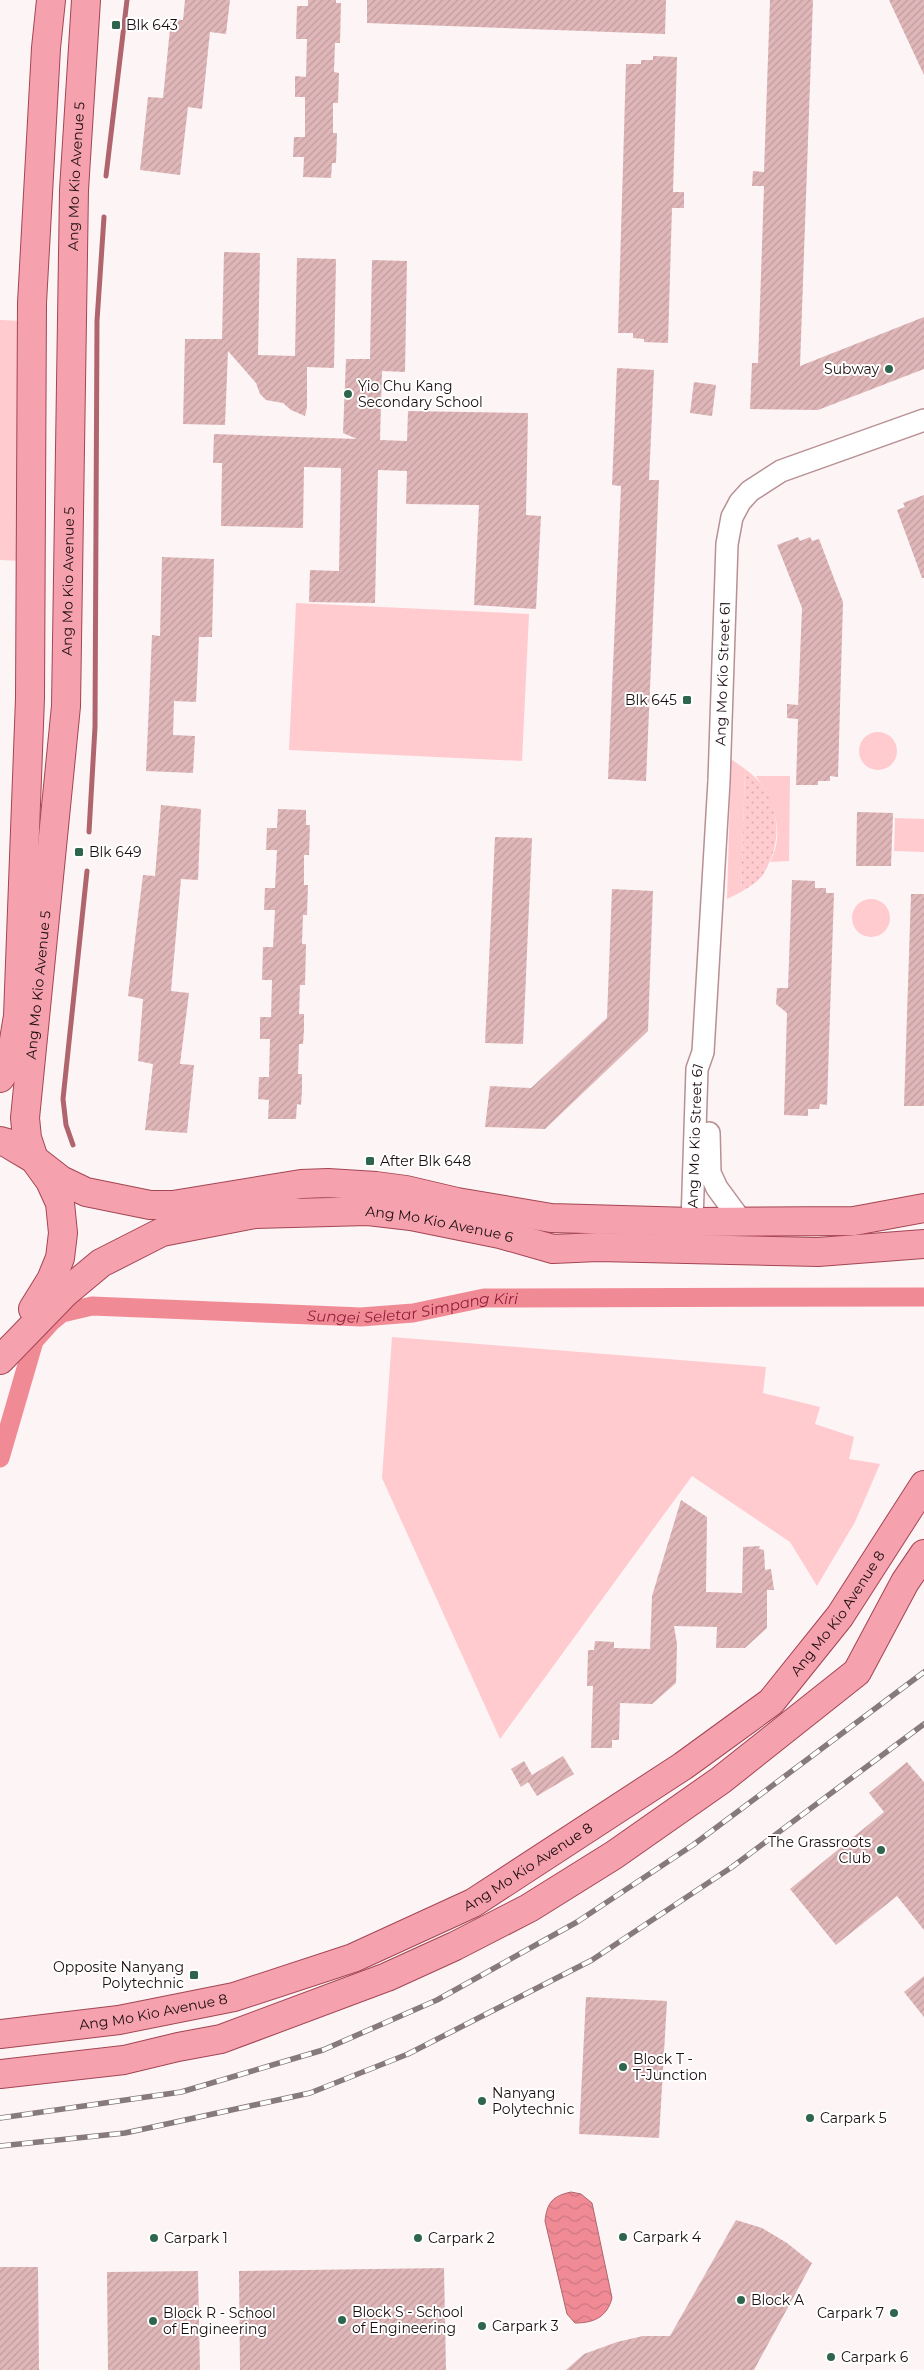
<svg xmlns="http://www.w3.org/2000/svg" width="924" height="2370" font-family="Montserrat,sans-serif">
  <defs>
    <pattern id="garden-dots" width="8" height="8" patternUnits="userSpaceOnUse" patternTransform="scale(1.25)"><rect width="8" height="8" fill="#ffcbcf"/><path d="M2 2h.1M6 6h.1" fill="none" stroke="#daadb1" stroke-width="1.8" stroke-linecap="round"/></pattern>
    <pattern id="water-waves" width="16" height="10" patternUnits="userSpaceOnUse" patternTransform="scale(1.25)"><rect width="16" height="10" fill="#f08b96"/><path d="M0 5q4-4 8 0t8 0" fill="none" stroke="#cd7780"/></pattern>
    <pattern id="building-hatch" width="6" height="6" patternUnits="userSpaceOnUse" patternTransform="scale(1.25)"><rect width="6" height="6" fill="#e0b7b9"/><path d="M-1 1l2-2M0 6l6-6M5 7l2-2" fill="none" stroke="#c09c9e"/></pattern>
  </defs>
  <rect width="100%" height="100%" fill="#fdf4f5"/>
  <g fill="#ffcbcf">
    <path d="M0 320 22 321 21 561 0 560Z"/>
    <path d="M296 603 529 614 522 761 289 750Z"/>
    <circle cx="878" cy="751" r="19"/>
    <path d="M731 759 745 769 741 892 727 899Z"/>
    <path d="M756 776H790L789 861 770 862C786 831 773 802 756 776Z"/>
    <path d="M895 818 924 819V852L894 851Z"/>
    <circle cx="871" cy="918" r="19"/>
    <path d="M392 1337 766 1367 763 1393 820 1407 815 1424 854 1437 849 1459 880 1464 855 1522 817 1586 790 1542 692 1476 500 1739 382 1478Z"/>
  </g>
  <path fill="url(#garden-dots)" d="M745 769C776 790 785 833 768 865 766 869 764 875 760 878 755 884 747 888 741 892Z"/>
  <path fill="url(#water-waves)" stroke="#b0656e" d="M571 2192 581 2194 592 2203 612 2298C607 2317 594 2323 575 2323L567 2314 545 2221C547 2202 553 2196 571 2192Z"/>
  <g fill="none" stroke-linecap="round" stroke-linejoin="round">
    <g stroke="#b0656e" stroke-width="5">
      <path d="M106 176 127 0"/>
      <path d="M89 832 95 727 97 321 104 217"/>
      <path d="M73 1145 66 1125 63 1099 87 871"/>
      <path d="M156 1305 166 1311"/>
    </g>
    <path stroke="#f08b96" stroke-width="19" id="s1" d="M0 1458 34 1341 51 1322 62 1313 92 1306 361 1317 413 1313 484 1298 924 1297"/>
  </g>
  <g fill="url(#building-hatch)">
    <path d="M185 0H230L226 34 210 32 202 109 188 107 180 175 140 170 148 97 163 98 171 19 183 20Z"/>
    <path d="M308 0H336V3H341L340 43H335L334 72 339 73 338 103H333V133H337L336 163H332L331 178 303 177 304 157H293L294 137H305V97H295V76L306 77 307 39H296L297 6H308Z"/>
    <path d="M367 0H666L665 34 367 23Z"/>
    <path d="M770 0H813L800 366 924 317V369L818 410 750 409 752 363H758L764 186H752L753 171 764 172Z"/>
    <path d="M889 0H924V75Z"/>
    <path d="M653 56 677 57 673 192H684V208H672L668 343 644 342V339L633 338V333H618L626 64H641V60H653Z"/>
    <path d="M224 252 260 253 258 355 295 356 297 258 336 259 334 368 307 367V407L305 416 291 410 283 403 266 400 260 394 256 383 228 351 225 425 183 424 185 339H222Z"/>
    <path d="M372 260 407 261 405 372 382 371 380 440 407 441 408 411 528 413 526 515 541 516 536 609 474 605 479 505 406 504 407 471 378 470 375 603 309 602 310 570 339 571 341 468 304 467 303 528 221 526 222 463H213L214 434 357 439 343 433 346 359H370Z"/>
    <path d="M617 368 654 370 649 480H659L646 781 608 779 621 486 612 485Z"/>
    <path d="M694 382 716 385 712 416 690 413Z"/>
    <path d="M924 495V578H922L897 510 905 507 903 503Z"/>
    <path d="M798 537 800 541 810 537 812 541 819 539 843 602 838 777 830 776V781H818V785H796L798 719 787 718V704L798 705 802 608 777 545Z"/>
    <path d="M162 557 214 559 212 637H199L196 702 174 701 173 735 195 736 193 773 146 771 152 635 160 636Z"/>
    <path d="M161 805 201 809 198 880 181 879 171 991 189 993 180 1064 194 1065 187 1133 145 1130 153 1064 138 1061 143 999 128 996 143 875 155 876Z"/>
    <path d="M278 809 306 810V825H310L309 855H304V885H308L307 915H303L302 944H306L305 985H300L299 1014H304V1030L303 1044H299L298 1074H302V1090L301 1105 297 1104 296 1119H268L269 1100 258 1099 259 1077H269L270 1039H260V1017H271L272 980H262L263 947H273L275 910H264L265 888H275L277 850H266L267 828H277Z"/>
    <path d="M857 812 893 813 891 866H856Z"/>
    <path d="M495 837 532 838 523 1044 485 1043Z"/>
    <path d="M792 880 815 881V888H826V893H834L827 1105 820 1104 819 1109H808V1116L784 1115 787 1013 776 1004 777 988H788Z"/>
    <path d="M612 889 653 891 648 1031 545 1129 485 1127 490 1086 531 1088 607 1018Z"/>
    <path d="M911 894H924V1106H904Z"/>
    <path d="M681 1500 707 1517 706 1592 742 1593 743 1547 760 1546 759 1549 764 1550 765 1570 771 1569 774 1590H767V1628L745 1648H716L717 1627 674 1626 677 1644 676 1683 652 1704 620 1703 619 1740H612V1748H591L593 1686H587L588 1650H594L595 1641 614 1642V1648L650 1649 652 1596Z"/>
    <path d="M563 1756 574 1774 537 1796 528 1782 521 1787 511 1769 524 1761 532 1775Z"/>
    <path d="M907 1762 924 1782V1930L897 1896 836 1945 790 1889 884 1812 869 1793Z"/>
    <path d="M924 1976V2017L904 1992Z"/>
    <path d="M586 1997 667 2001 659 2138 579 2134Z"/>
    <path d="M736 2220 762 2228 787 2243 812 2263 754 2370H566L584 2354 617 2342 643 2336H670Z"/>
    <path d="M0 2267H38L39 2370H0Z"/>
    <path d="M444 2268 446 2370H240L239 2271Z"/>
    <path d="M198 2271 200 2370H108L107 2272Z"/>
  </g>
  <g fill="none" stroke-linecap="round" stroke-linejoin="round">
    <defs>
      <g id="street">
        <path d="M709 1133 710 1173 717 1188 742 1222"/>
        <path id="s2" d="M692 1222 697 1069 703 1052 719 781 727 544 732 517 740 502 750 491 781 471 924 420"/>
      </g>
      <g id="primary">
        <path d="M0 1078 10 1064 18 1016 30 698 32 303 46 48 51 0"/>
        <path d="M0 1141 7 1143 34 1159 50 1181 60 1203 63 1233 60 1258 51 1280 33 1309"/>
        <path id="s3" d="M34 1159 27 1138 25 1118 66 706 74 190 86 0"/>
        <path d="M34 1159 61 1180 86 1192 150 1205H173L301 1184 328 1183 376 1186 406 1190 457 1202 551 1218 692 1222 854 1221 924 1208"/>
        <path id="s4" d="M0 1360 65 1293 101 1263 162 1232 255 1214 368 1211 411 1216 500 1234 553 1249 598 1247 818 1252 924 1244"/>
        <path id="s5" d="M0 2034 119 2020 234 1997 353 1958 473 1903 683 1766 771 1702 840 1616 924 1485"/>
        <path d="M0 2074 124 2060 178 2047 221 2039 387 1977 455 1946 529 1908 614 1855 721 1780 857 1672 905 1582 924 1554"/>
      </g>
    </defs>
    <use href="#street" stroke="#b89093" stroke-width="24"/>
    <use href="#primary" stroke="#a44553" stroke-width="30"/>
    <use href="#street" stroke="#fff" stroke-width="21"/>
    <use href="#primary" stroke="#f5a1ae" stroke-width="28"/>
    <defs>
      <g id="rail">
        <path d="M0 2118 181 2092 323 2050 437 2000 577 1922 693 1845 924 1672"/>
        <path d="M0 2146 125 2133 310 2093 408 2054 592 1960 732 1867 924 1724"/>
      </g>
    </defs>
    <use href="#rail" stroke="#867a7c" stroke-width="5.5"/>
    <use href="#rail" stroke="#fff" stroke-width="4" stroke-dasharray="11" stroke-linecap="butt"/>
  </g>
  <g fill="#2d654d" stroke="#fff" stroke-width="2">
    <rect x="111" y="20" width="10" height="10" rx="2.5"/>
    <circle cx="889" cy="369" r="5"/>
    <circle cx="348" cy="394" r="5"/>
    <rect x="682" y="695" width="10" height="10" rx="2.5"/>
    <rect x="74" y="847" width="10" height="10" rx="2.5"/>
    <rect x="365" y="1156" width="10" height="10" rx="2.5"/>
    <circle cx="881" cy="1850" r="5"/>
    <rect x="189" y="1970" width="10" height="10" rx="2.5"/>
    <circle cx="623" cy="2067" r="5"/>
    <circle cx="482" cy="2101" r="5"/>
    <circle cx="810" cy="2118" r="5"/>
    <circle cx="623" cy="2237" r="5"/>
    <circle cx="154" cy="2238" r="5"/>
    <circle cx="418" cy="2238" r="5"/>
    <circle cx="741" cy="2300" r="5"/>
    <circle cx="894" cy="2313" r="5"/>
    <circle cx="342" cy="2320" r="5"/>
    <circle cx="153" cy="2321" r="5"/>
    <circle cx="482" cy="2326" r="5"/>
    <circle cx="831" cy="2357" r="5"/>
  </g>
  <g text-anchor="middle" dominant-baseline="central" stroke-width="4" stroke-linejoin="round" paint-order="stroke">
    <g font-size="14" fill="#1b0d0f" stroke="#fff" text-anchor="start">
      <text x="126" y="25">Blk 643</text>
      <text x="879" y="369" text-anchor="end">Subway</text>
      <text x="358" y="386">Yio Chu Kang<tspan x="358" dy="16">Secondary School</tspan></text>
      <text x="677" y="700" text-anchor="end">Blk 645</text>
      <text x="89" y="852">Blk 649</text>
      <text x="380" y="1161">After Blk 648</text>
      <text x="871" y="1842" text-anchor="end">The Grassroots<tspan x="871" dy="16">Club</tspan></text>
      <text x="184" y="1967" text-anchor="end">Opposite Nanyang<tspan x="184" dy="16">Polytechnic</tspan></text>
      <text x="633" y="2059">Block T -<tspan x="633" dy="16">T-Junction</tspan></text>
      <text x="492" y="2093">Nanyang<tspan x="492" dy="16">Polytechnic</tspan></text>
      <text x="820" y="2118">Carpark 5</text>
      <text x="633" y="2237">Carpark 4</text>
      <text x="164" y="2238">Carpark 1</text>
      <text x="428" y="2238">Carpark 2</text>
      <text x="751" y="2300">Block A</text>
      <text x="352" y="2312">Block S - School<tspan x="352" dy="16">of Engineering</tspan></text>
      <text x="163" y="2313">Block R - School<tspan x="163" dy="16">of Engineering</tspan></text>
      <text x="884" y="2313" text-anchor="end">Carpark 7</text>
      <text x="492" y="2326">Carpark 3</text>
      <text x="841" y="2357">Carpark 6</text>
    </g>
    <g font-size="14" fill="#1b0d0f" stroke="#fff">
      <text stroke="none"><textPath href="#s3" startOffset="986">Ang Mo Kio Avenue 5</textPath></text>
      <text stroke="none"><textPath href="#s3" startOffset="581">Ang Mo Kio Avenue 5</textPath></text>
      <text stroke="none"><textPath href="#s2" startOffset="550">Ang Mo Kio Street 61</textPath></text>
      <text stroke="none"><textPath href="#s3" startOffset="176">Ang Mo Kio Avenue 5</textPath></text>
      <text stroke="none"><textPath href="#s2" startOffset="86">Ang Mo Kio Street 61</textPath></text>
      <text stroke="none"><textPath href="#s4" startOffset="489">Ang Mo Kio Avenue 6</textPath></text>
      <text stroke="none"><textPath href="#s5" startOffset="965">Ang Mo Kio Avenue 8</textPath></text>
      <text stroke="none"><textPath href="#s5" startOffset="560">Ang Mo Kio Avenue 8</textPath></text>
      <text stroke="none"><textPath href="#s5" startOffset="155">Ang Mo Kio Avenue 8</textPath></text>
    </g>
    <g font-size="15" font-style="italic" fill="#951e3a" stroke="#fff">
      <text stroke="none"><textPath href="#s1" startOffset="514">Sungei Seletar Simpang Kiri</textPath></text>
    </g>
  </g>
</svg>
